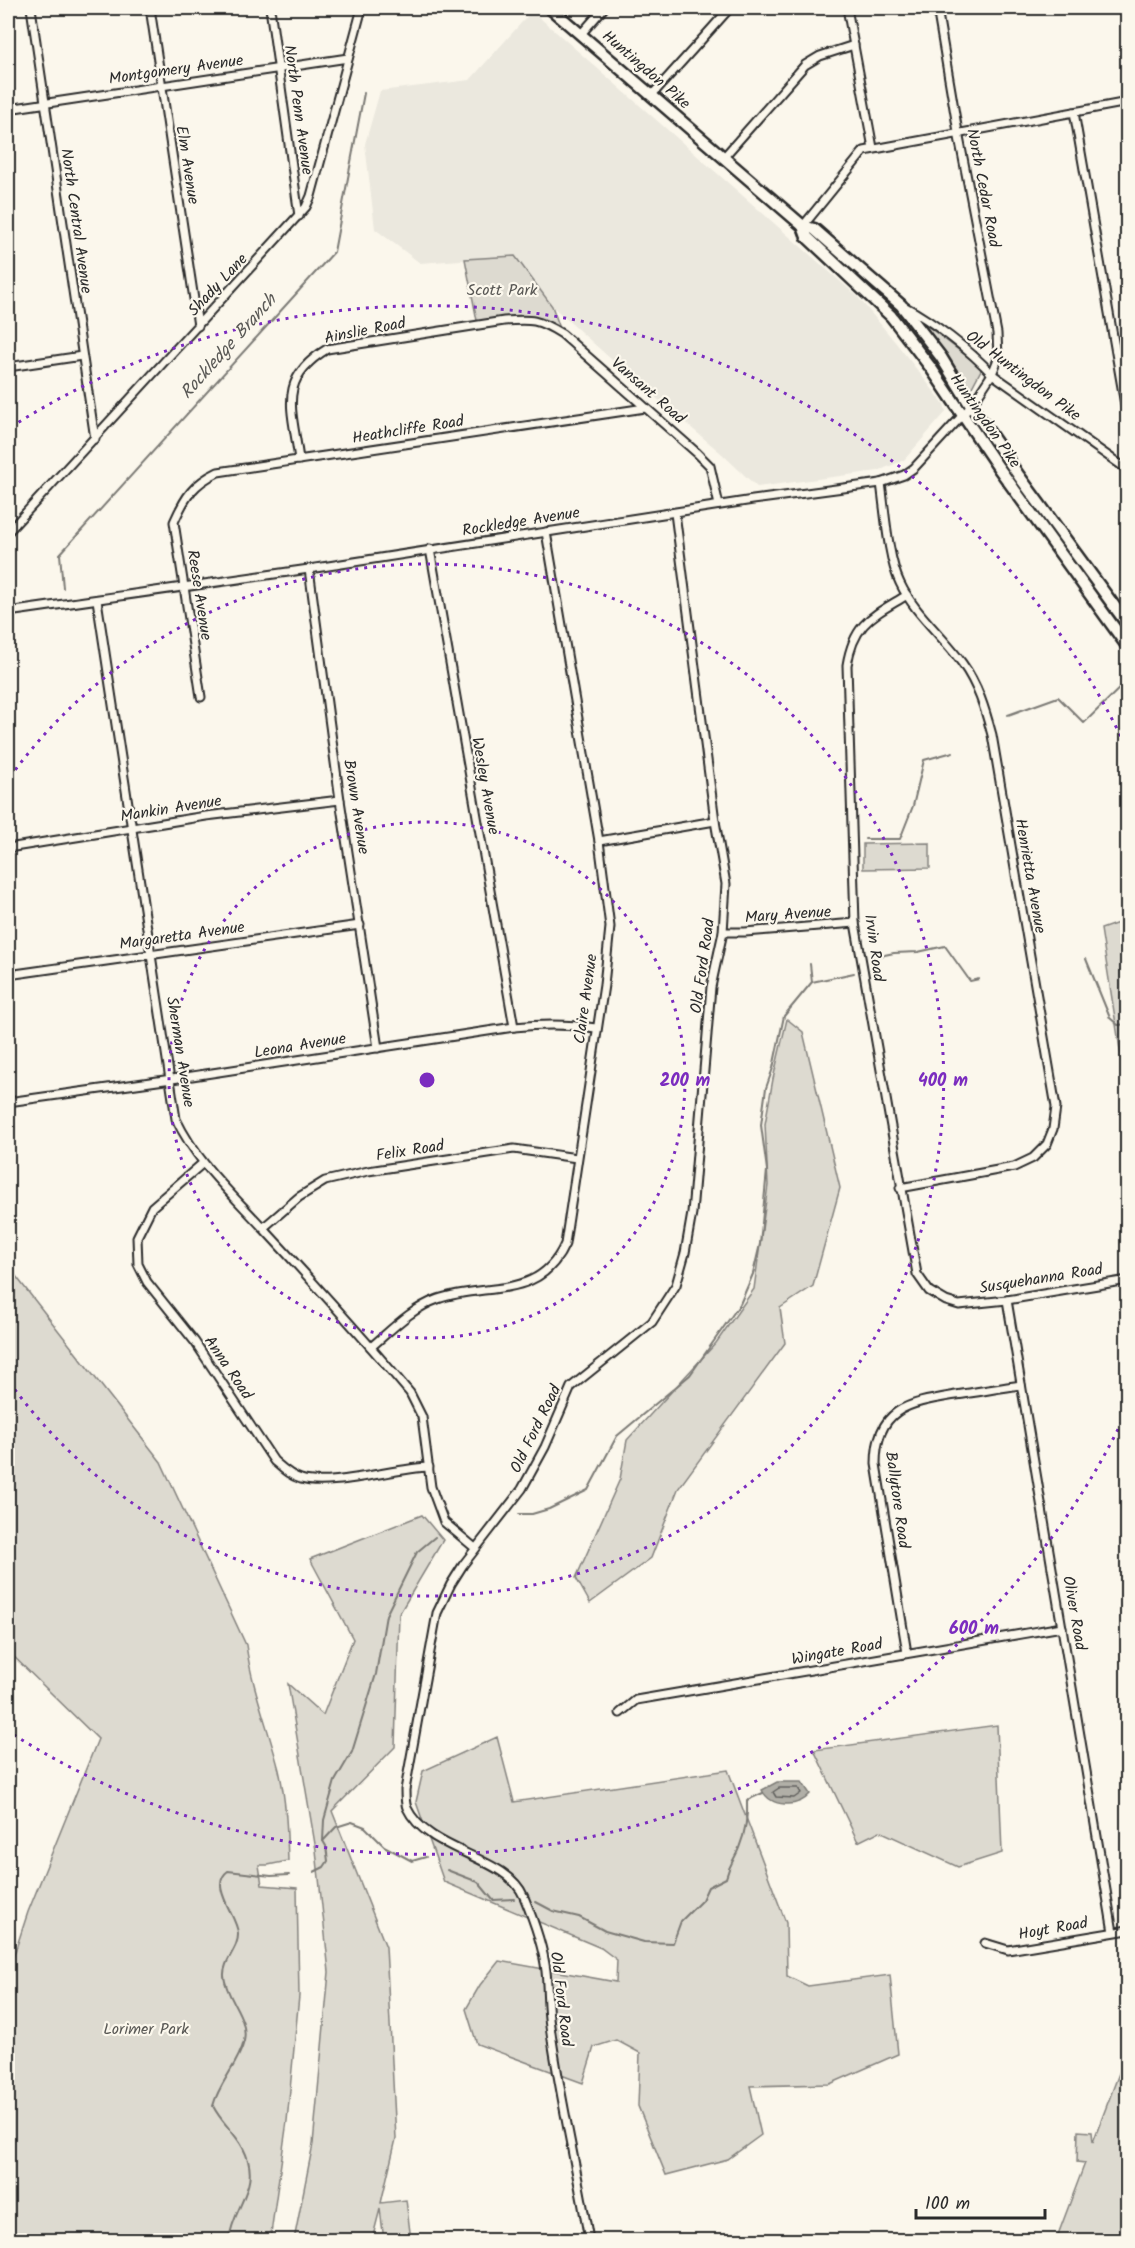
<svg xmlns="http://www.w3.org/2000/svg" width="1135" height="2248" font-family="Kalam,sans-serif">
  <rect width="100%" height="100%" fill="#fbf7ec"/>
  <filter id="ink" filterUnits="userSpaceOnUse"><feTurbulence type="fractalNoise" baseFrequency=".0167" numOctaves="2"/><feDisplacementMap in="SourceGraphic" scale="12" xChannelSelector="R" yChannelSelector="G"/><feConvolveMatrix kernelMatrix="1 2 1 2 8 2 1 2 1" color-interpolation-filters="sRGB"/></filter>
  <g filter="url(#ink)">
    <path fill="#ebe8de" d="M532 11 857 296 896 343 944 404 946 412 904 460 878 471 757 487 721 453 622 369 552 306 515 256 420 263 375 229 365 144 380 91 470 80Z"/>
    <g fill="#dddad0" stroke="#84827e" stroke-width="1.5">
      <path d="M515 256 552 306 562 334 532 319 478 326 465 259Z"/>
      <path d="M922 322 982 368 972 387 970 388Z"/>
      <path d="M930 843V868L863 869V844Z"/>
      <path d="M1127 920H1128L1127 1094 1101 929Z"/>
      <path d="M787 1019 803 1032 840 1188 813 1286 780 1308 785 1343 678 1489 651 1558 590 1603 576 1578 620 1479 627 1440 716 1343 754 1289 768 1185 765 1124 773 1079Z"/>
      <path d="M8 1266 161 1462 246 1645C252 1688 268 1727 279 1770 286 1800 287 1830 288 1861L268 1865H259L262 1885 297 1888 299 1996 287 2121 270 2240H8V1973L28 1912 98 1739 8 1651Z"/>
      <path d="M422 1515 443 1540 399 1614 395 1747 332 1811 386 1947 396 2139 381 2203 406 2200 411 2240H384L380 2209 372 2240H294L313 2144 329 1972 316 1850 288 1684 323 1715 353 1639 310 1559Z"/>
      <path d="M997 1725 1002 1853 958 1867 880 1831 858 1842 814 1750Z"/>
      <path d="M497 1737 514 1802 728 1770 786 1923 787 1976 808 1986 890 1975 898 2054 830 2084 750 2086 761 2135 728 2159 666 2175 638 2106 640 2053 616 2040 594 2047 583 2083 477 2044 466 2009 480 1985 499 1961 616 1982 617 1960 601 1948 444 1882 416 1802 423 1771Z"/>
      <path d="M1124 2060H1128L1127 2240H1056L1085 2163 1077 2162 1078 2131 1092 2132 1093 2142Z"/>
    </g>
    <path fill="#b1afa7" stroke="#7b7a75" stroke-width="1.5" d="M777 1782H802L810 1794C798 1808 771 1808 762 1790Z"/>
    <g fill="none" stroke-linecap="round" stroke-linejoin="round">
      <path stroke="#61605d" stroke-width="1.5" d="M779 1788H798L801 1793 794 1798 776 1797 773 1792Z"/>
      <g stroke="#7b7a75" stroke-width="2">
        <path d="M63 588 60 554 334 252 364 93"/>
        <path d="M1008 715 1058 697 1084 723 1128 680"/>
        <path d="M865 839H900L913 806 924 760 953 752"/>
        <path d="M875 957 894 953 918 952 945 946 970 981 979 979"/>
        <path d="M1086 959 1110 1018 1118 1025 1128 1024"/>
        <path d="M810 964 812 982"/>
        <path d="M519 1514H532L549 1509 588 1490 617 1436 690 1375 740 1304 753 1274 760 1244 767 1170 761 1125 766 1088 773 1068 784 1016 812 982 854 973"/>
        <path d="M323 1841 324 1820 335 1781 352 1752 376 1674 386 1615 417 1552 435 1537"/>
        <path d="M323 1841 336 1827 352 1822 365 1827 384 1846 412 1861 426 1857"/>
        <path d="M447 1870 478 1882 493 1900 514 1899"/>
        <path d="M314 1872 324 1867 328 1861 326 1846 323 1841"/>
        <path d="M536 1902 553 1911 579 1917 605 1931 644 1942 673 1943 681 1921 702 1900 708 1887 726 1878C730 1862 734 1861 739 1848 745 1833 748 1816 747 1800L763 1793"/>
        <path d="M229 2240C233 2205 263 2186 243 2148 235 2133 221 2122 213 2106 219 2082 239 2064 244 2041 249 2017 226 1999 224 1976 223 1960 239 1949 238 1933 237 1916 208 1885 228 1871L271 1876 289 1875"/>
      </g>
      <defs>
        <g id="street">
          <path d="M31 8 95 439"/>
          <path d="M150 8 198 326"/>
          <path d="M270 8 299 216"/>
          <path d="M847 8 873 148"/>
          <path d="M581 34 604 8"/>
          <path d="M651 96 730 8"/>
          <path d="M8 109 348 58"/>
          <path d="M1074 112 1128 422"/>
          <path d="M723 158 805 65 820 56 854 45"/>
          <path d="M803 226 864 151 1128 102"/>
          <path d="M904 306C932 321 970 350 992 374L1128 470"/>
          <path d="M8 367 82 356"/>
          <path d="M299 460C293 410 276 380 327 349L504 321C532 319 538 319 562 334L697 453 710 466 719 505"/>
          <path d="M881 483C885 511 888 559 900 583 914 613 943 636 962 663 978 685 985 709 992 735L1056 1107 1053 1129 1047 1144 1033 1158 1014 1167 900 1188"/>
          <path d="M8 532 306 207 311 196 362 8"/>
          <path d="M430 549 514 1027"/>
          <path d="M309 569 340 800 378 1048"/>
          <path d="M907 595C873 616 854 622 847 665L855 923 917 1274 929 1291 946 1301 959 1305 1007 1300 1128 1280"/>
          <path d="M97 600 176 1119C197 1163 232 1194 264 1229 314 1283 363 1337 410 1393L422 1417 431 1487 444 1522 475 1548"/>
          <path d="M8 612 309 569 753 500 881 483 904 475 914 468 971 406 992 374 998 359 997 333 958 132 937 8"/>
          <path d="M201 697 174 522C185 497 193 484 218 472L645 408"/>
          <path d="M599 841 715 821"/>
          <path d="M8 848 206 816 340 800"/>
          <path d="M723 932H745L855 923"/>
          <path d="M8 975 360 925"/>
          <path d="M8 1102 179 1078 514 1027C543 1024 568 1024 596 1028"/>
          <path d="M203 1163 152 1207 137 1237 138 1264 147 1282 195 1342 274 1461C282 1468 290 1476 301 1479 329 1488 396 1468 429 1467"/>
          <path d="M263 1228 299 1197 325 1181 368 1171 514 1149 577 1158"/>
          <path d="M1007 1300 1113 1932"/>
          <path d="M371 1347C391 1330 412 1308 438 1299 486 1282 540 1301 565 1244L604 985 610 927 599 841 546 532"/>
          <path d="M907 1653 876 1464C876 1407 909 1403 956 1395 978 1392 999 1388 1021 1385"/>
          <path d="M620 1713 636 1700 1062 1627"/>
          <path d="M985 1943 1008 1950 1128 1930"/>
          <path d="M589 2240C577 2169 560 2098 550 2026 547 2008 548 1989 546 1971 543 1946 534 1921 524 1897 507 1855 428 1853 407 1808 405 1803 405 1795 405 1790L437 1613 451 1584 463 1565 522 1489 545 1447 571 1387 652 1322 676 1285 685 1253 692 1213 711 987 723 932 726 884 715 821 675 513"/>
        </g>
        <g id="primary">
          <path d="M550 8 803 226 814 229 901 305 941 357 971 406 1019 476 1128 625"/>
          <path d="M803 226 807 237 891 316 931 368 998 467 1128 647"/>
        </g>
      </defs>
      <use href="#street" stroke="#2b2b2b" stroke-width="11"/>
      <use href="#primary" stroke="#2b2b2b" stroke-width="15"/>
      <use href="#street" stroke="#fbf7ec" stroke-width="7"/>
      <use href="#primary" stroke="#fbf7ec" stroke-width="10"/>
    </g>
  </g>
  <g fill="none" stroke="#7b2cbf" stroke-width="3" stroke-dasharray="3 6">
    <circle cx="427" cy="1080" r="258"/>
    <path d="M10 777A516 516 0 1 1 10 1383"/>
    <path d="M1126 1413A774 774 0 0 1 11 1733M11 427A774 774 0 0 1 1126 747"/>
  </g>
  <g text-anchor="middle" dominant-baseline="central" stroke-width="4.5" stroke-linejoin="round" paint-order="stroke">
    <g font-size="16" fill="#2b2b2b" stroke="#fbf7ec">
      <text transform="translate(176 70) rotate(-8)">Montgomery Avenue</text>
      <text transform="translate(646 70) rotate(41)">Huntingdon Pike</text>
      <text transform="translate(298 110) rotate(82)">North Penn Avenue</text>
      <text transform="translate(187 165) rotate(81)">Elm Avenue</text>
      <text transform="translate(983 188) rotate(79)">North Cedar Road</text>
      <text transform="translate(76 221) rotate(82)">North Central Avenue</text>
      <text transform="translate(218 285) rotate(-47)">Shady Lane</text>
      <text transform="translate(365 331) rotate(-11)">Ainslie Road</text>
      <text transform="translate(1023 376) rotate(37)">Old Huntingdon Pike</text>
      <text transform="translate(648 391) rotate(41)">Vansant Road</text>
      <text transform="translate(985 421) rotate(55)">Huntingdon Pike</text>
      <text transform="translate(408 430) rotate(-9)">Heathcliffe Road</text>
      <text transform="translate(521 522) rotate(-9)">Rockledge Avenue</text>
      <text transform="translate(199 595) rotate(81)">Reese Avenue</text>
      <text transform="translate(485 786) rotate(80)">Wesley Avenue</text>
      <text transform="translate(356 807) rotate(81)">Brown Avenue</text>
      <text transform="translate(171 809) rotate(-9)">Mankin Avenue</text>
      <text transform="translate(1030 876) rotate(80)">Henrietta Avenue</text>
      <text transform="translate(788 915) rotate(-4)">Mary Avenue</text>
      <text transform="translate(182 936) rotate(-8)">Margaretta Avenue</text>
      <text transform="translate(874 948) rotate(82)">Irvin Road</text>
      <text transform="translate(703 966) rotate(-82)">Old Ford Road</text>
      <text transform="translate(586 999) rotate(-82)">Claire Avenue</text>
      <text transform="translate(300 1046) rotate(-9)">Leona Avenue</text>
      <text transform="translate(180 1052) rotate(81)">Sherman Avenue</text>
      <text transform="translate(410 1151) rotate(-9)">Felix Road</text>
      <text transform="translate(1041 1279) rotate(-9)">Susquehanna Road</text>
      <text transform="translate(228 1368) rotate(56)">Anna Road</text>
      <text transform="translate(536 1429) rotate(-64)">Old Ford Road</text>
      <text transform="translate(897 1500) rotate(82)">Ballytore Road</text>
      <text transform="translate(1074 1613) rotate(80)">Oliver Road</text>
      <text transform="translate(837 1652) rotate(-10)">Wingate Road</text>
      <text transform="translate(1053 1929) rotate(-10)">Hoyt Road</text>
      <text transform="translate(561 1999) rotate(83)">Old Ford Road</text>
    </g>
    <g font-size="16" fill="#585754" stroke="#fbf7ec">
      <text x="502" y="290">Scott Park</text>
      <text x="146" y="2029">Lorimer Park</text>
    </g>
    <g font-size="18" font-style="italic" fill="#5a5956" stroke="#fbf7ec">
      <text transform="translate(229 347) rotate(-48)">Rockledge Branch</text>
    </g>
  </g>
  <circle cx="427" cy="1080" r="9" fill="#7b2cbf" stroke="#fbf7ec" stroke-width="3"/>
  <g font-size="18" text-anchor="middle" font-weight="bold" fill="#7b2cbf" stroke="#fbf7ec" stroke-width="4.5" stroke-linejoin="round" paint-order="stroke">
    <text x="685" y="1086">200 m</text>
    <text x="943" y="1086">400 m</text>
    <text x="974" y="1634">600 m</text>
  </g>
  <rect width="1135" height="2248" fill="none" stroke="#fbf7ec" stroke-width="30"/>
  <rect x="15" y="15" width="1105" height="2218" fill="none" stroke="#2b2b2b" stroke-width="2" filter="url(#ink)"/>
  <path d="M916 2209v9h129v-9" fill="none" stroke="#2b2b2b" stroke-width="3"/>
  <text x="925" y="2209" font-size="18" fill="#2b2b2b" stroke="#fbf7ec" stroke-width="4.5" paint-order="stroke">100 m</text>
</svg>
